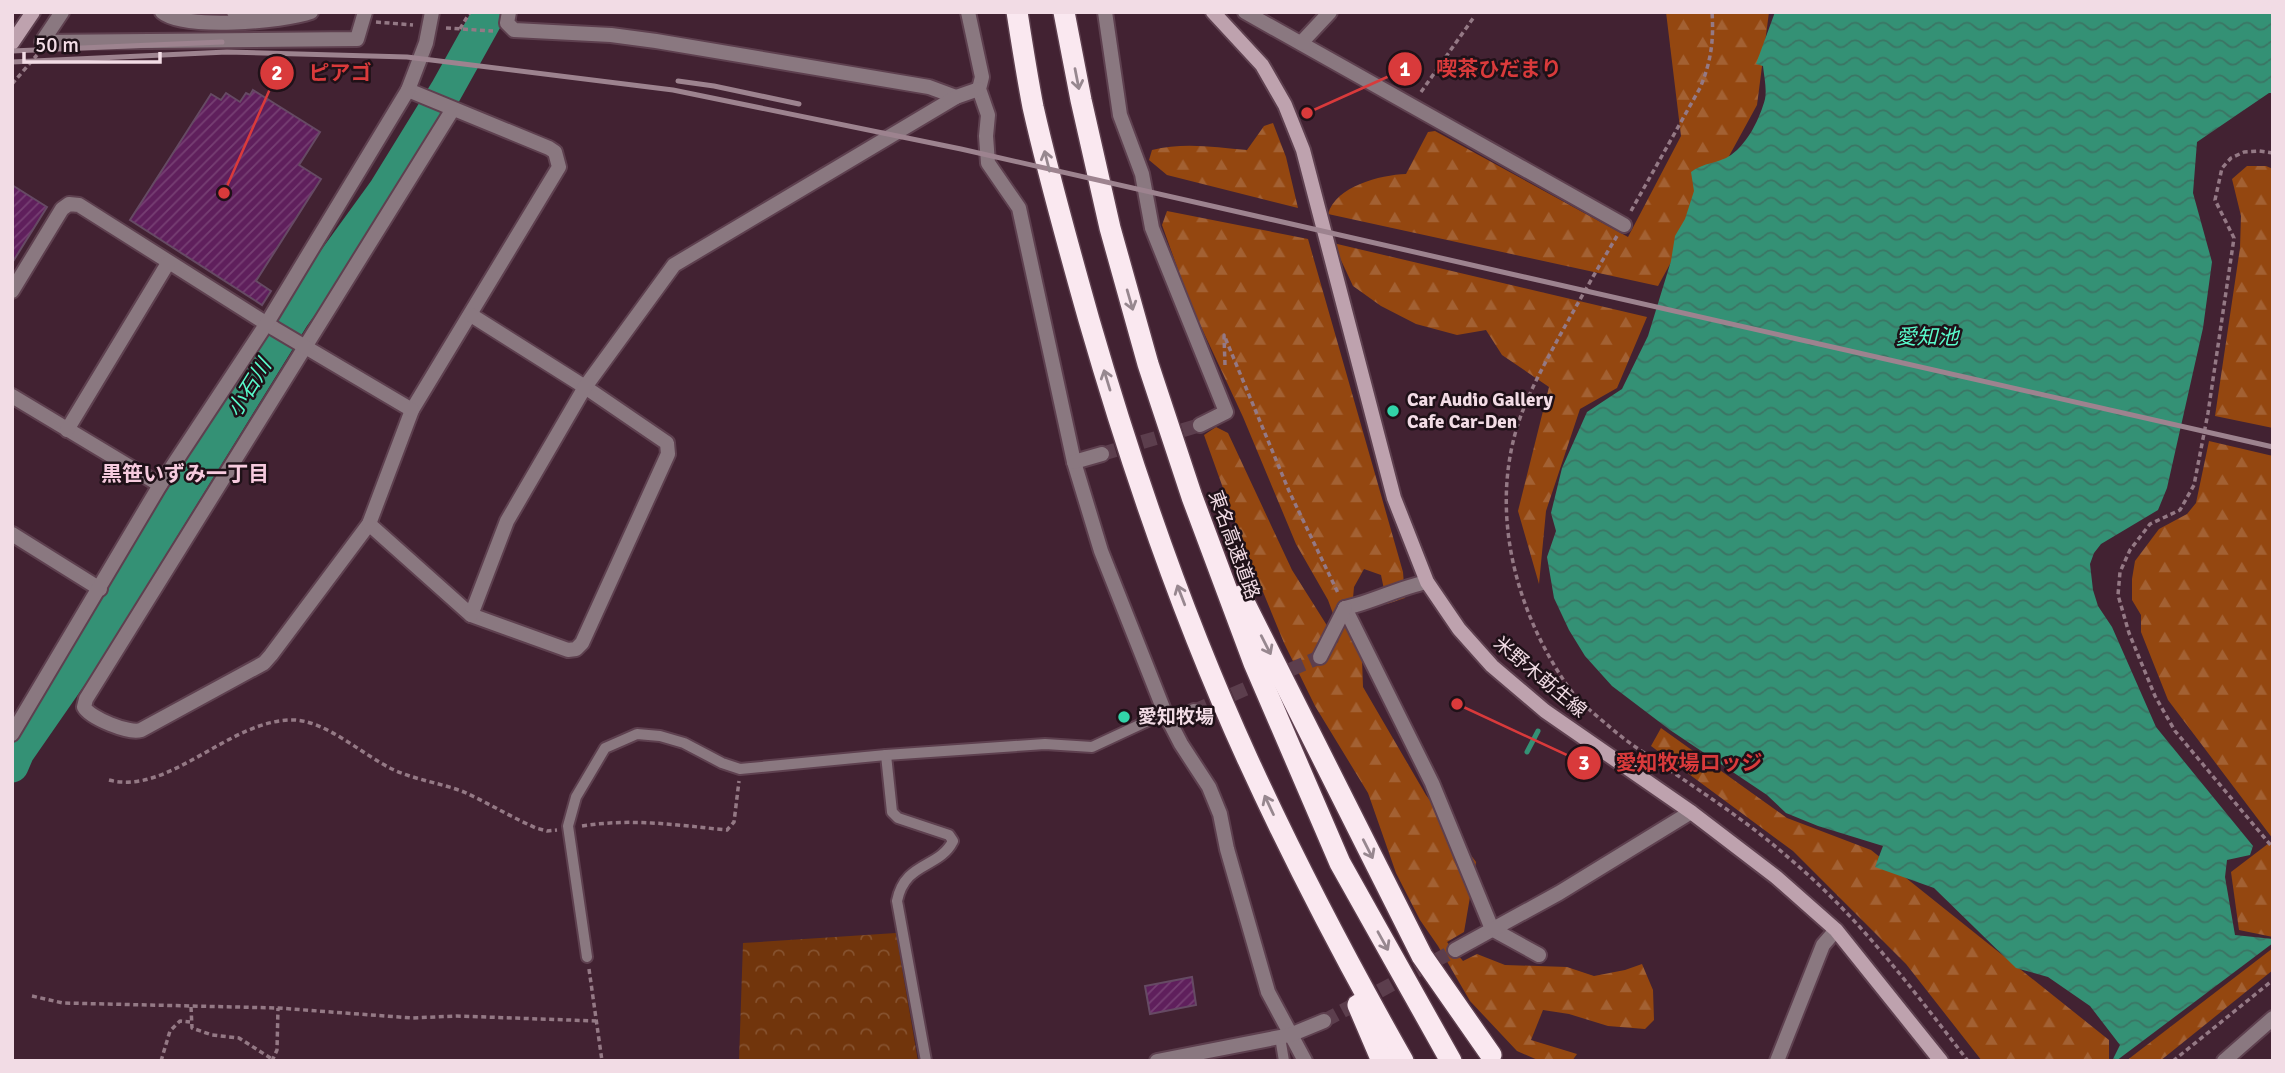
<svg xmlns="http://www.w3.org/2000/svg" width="2285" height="1073" font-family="Signika,'Noto Sans JP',sans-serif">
  <defs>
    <pattern id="forest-firs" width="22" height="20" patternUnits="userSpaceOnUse" patternTransform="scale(1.75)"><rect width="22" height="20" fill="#944710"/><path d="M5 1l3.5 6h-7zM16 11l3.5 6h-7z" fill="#a36133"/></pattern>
    <pattern id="park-crowns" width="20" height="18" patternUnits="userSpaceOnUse" patternTransform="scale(1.75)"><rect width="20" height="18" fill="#71350c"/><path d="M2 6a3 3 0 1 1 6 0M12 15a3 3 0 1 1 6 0" fill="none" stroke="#86522f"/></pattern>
    <pattern id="water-waves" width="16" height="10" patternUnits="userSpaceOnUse" patternTransform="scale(1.75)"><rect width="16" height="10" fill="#349175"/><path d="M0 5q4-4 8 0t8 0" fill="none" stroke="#3b7564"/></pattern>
    <pattern id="building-hatch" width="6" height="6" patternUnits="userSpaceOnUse" patternTransform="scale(1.75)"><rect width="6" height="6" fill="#5f1f5c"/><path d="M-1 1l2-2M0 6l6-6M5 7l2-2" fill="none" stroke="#763f73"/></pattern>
  </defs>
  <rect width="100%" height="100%" fill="#422232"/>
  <g fill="url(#forest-firs)">
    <path d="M1666 12H1769L1757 105 1658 286 1328 214C1336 186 1380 175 1406 174L1428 132 1435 131 1628 237 1681 136Z"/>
    <path d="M1273 123 1286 157 1298 208 1167 175 1149 160 1152 150C1183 142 1215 147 1247 150L1264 126Z"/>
    <path d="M2247 166H2266L2273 169V428L2215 416 2240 248 2241 216 2232 179Z"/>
    <path d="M1167 211 1308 239 1403 572 1405 598 1387 604 1381 575 1364 569 1354 587 1350 631 1362 659 1363 687 1426 795 1476 862 1464 932 1447 942 1463 961 1477 954 1505 965 1567 967 1594 976 1625 970 1642 964 1653 990 1654 1020 1645 1029 1608 1026 1569 1014 1543 1010 1531 1040 1577 1054 1572 1061H1540L1517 1051 1470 1001 1438 946 1420 920 1396 873 1368 793 1315 706 1284 643 1242 541 1204 435 1216 427 1228 433 1292 570 1338 643 1339 630 1328 600 1296 544 1243 417 1190 303 1162 225Z"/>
    <path d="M1333 243 1647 317 1617 388 1580 409 1546 511 1539 584 1518 511 1549 387 1502 355 1486 330 1457 335 1416 324 1381 306 1353 286Z"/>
    <path d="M2209 441 2273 456V839L2168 700 2141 632V615L2132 600V579L2135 561 2159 529 2187 514 2196 503Z"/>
    <path d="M1661 728 1787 818 1871 850 2109 1040V1061H1982L1906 964 1793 851 1651 746Z"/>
    <path d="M2273 840V937L2239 930 2231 872Z"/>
    <path d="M2273 948V970L2160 1061H2126Z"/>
  </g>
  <path fill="url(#park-crowns)" d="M896 933 918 1061H739L743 943Z"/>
  <path fill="url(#water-waves)" d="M1775 12H2273V93H2269L2197 142 2193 193 2212 262 2203 328 2167 488 2158 510 2101 544 2094 553 2090 564 2093 590 2098 606 2112 627 2156 727 2253 846 2250 855 2227 860 2225 877 2235 935 2273 939V943L2116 1061H2112L2120 1045 2090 1006 2048 977 2016 968 1934 888 1875 867 1883 846 1818 826 1786 813 1767 795 1670 730 1612 686 1585 656 1569 630 1554 598 1547 557 1556 531 1551 513 1562 468 1587 412 1622 389 1648 336 1671 261 1675 236 1685 219 1694 191 1691 172C1704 162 1718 164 1731 155 1748 143 1760 118 1765 99 1767 89 1764 76 1763 66L1756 64Z"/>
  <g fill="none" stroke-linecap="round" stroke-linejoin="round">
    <path stroke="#349175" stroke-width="5" d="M1527 752 1538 731"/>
    <path stroke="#349175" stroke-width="33" d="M12 766 18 752 79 664 293 317 385 190 446 91 490 12"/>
  </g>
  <g fill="url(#building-hatch)" stroke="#664a64" stroke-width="2">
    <path d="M253 90 320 132 299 165 321 179 256 281 271 291 262 305 130 220 211 94 221 100 226 93 240 102 246 93 250 95Z"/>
    <path d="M12 185 47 207 12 263Z"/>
    <path d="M1192 977 1196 1005 1150 1014 1145 986Z"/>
  </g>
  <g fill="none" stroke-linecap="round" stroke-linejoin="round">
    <g stroke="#5c3e4d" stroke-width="14" stroke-dasharray="14 7" stroke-linecap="butt">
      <path d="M1102 454 1200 425"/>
      <path d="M1194 711 1320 657"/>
      <path d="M1324 1021 1455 950"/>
    </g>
    <defs>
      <g id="lane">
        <path d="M886 755 892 812 898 818 949 835 953 841C939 869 905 861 897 901L926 1061"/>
        <path d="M587 957 568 826 576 797 605 748 637 734 660 736 684 743 722 763 740 769 886 755 1045 744 1092 747 1165 713"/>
        <path d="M1280 1037 1284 1061"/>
      </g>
      <g id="street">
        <path d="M62 12 42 42 357 39 365 12"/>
        <path d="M162 12C183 30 283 22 311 12"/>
        <path d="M234 12 265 15"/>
        <path d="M509 12 507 23 514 30 611 35 656 41 929 87 956 97"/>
        <path d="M968 12 982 77 979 89 988 115 986 136 988 163 1019 208 1074 462 1101 551 1165 713 1181 744 1209 787 1220 814 1227 849 1268 992 1305 1061"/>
        <path d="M1105 12 1120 115 1142 174 1152 228 1226 412 1200 425"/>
        <path d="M1245 12 1624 225"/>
        <path d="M1301 43 1330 12"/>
        <path d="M408 90 549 148 555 152 559 167 412 410 369 524 271 655 264 663 141 730C129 734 90 718 84 707L86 699 453 109"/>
        <path d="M12 291 62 209 69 204 79 205 275 329 412 410"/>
        <path d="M12 396 160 485"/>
        <path d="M67 430 168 263"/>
        <path d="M1074 462 1102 454"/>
        <path d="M369 524 471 615 568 650 576 649 582 643 668 454 667 443 585 387 471 315"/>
        <path d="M12 534 100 589"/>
        <path d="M1345 608 1432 783 1492 929 1539 955"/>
        <path d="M1345 608C1373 602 1398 588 1427 582"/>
        <path d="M471 615 507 521 585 387 674 265 956 97 979 89"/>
        <path d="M1320 657 1345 608"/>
        <path d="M1170 723 1194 711"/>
        <path d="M12 734 160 485 267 323 408 90 426 43 432 12"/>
        <path d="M1455 950 1559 893 1691 812"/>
        <path d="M1157 1061 1290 1035 1324 1021"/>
        <path d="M1777 1061 1823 945 1836 930"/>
        <path d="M2224 1061 2273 1018"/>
      </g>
      <g id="secondary">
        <path d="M1213 12 1262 65 1285 105 1303 150 1394 498 1427 582 1459 629 1492 666 1545 711 1691 812 1776 877 1836 930 1941 1061"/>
        <path d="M12 43 33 12"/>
      </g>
      <g id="highway">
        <path d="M1017 12C1022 44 1027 76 1033 107 1049 178 1069 249 1089 320 1132 469 1183 618 1248 760 1295 863 1347 962 1403 1061"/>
        <path d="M1064 12 1081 100 1110 228 1148 364 1192 497 1254 663 1340 863 1451 1061"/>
        <path d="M1241 596 1422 956 1491 1055"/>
        <path d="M1358 1005 1382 1061"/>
      </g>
    </defs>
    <use href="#lane" stroke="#5e404f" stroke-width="14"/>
    <use href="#street" stroke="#5e404f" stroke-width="18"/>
    <use href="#secondary" stroke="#5e404f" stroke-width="18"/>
    <use href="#highway" stroke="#5e404f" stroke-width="24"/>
    <g stroke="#947985" stroke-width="3.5" stroke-dasharray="5 3.5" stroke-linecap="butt">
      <path d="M376 22 413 25"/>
      <path d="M446 28 493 31"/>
      <path d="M460 29 470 12"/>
      <path d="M12 84 37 55"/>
      <path d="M1421 92 1474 17"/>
      <path d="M2273 153 2259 151 2244 152 2231 158 2222 168 2215 200 2234 238 2208 413 2194 485 2180 510 2150 524 2130 550 2120 572 2118 595 2129 633 2155 696 2175 731 2273 848"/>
      <path d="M1631 211 1700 88C1711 62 1714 40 1712 12"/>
      <path d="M1617 236C1597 269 1578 303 1559 337 1542 369 1523 402 1514 438 1492 524 1519 617 1569 688 1580 703 1597 716 1611 728 1629 744 1651 757 1671 771 1712 799 1753 826 1790 859 1859 917 1913 990 1968 1061"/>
      <path d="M1225 365 1224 335 1289 491 1339 595"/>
      <path d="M109 780C169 796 230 719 293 720 325 720 363 755 392 769 415 780 441 783 464 792 488 803 511 817 536 828L547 831 557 830"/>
      <path d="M582 826C633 818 676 825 727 830L734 822 739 781"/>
      <path d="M589 969 602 1061"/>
      <path d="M32 996 63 1003 278 1008 412 1018 457 1016 596 1021"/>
      <path d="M191 1007 192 1028 212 1035 239 1038 272 1059"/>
      <path d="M161 1061 170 1031 180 1021 190 1022"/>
      <path d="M272 1061 277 1050 278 1008"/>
      <path d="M2173 1061 2273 980"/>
    </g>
    <use href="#lane" stroke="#8a7880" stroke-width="10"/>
    <use href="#street" stroke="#8a7880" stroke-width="14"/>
    <use href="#secondary" stroke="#bea2ae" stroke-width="14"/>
    <use href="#highway" stroke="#fae8f0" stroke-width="21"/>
    <g stroke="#9d838f" stroke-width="5">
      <path d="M12 51 222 42"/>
      <path d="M12 62 227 52 407 57 673 90 961 149 2273 447"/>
      <path d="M678 81 714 86 799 104"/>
    </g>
  </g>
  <defs><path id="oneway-shaft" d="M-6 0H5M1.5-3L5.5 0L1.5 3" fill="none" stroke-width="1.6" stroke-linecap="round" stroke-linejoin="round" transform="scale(1.75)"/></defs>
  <g stroke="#97878f">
    <use href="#oneway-shaft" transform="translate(1077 79) rotate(79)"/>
    <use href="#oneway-shaft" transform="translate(1047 161) rotate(-104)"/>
    <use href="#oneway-shaft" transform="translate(1130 300) rotate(74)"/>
    <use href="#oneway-shaft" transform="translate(1107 380) rotate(-107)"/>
    <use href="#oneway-shaft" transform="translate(1181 595) rotate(-111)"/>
    <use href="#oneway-shaft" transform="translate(1266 645) rotate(63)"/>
    <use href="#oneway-shaft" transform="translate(1269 805) rotate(-115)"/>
    <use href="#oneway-shaft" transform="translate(1368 849) rotate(63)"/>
    <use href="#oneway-shaft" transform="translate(1383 941) rotate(61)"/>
  </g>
  <g fill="#32d4a9" stroke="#1f1118" stroke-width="2.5">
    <circle cx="1393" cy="411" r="7"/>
    <circle cx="1124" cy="717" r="7"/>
  </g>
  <g text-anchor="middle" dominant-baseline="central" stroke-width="5" stroke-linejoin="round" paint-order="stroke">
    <g font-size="19" font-weight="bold" fill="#f2dce5" stroke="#1f1118" text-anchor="start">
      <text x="1407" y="400">Car Audio Gallery<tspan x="1407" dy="22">Cafe Car-Den</tspan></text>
      <text x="1138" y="717">愛知牧場</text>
    </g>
    <g font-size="19" fill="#f2dce5" stroke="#1f1118">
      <text transform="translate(1234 545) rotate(70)">東名高速道路</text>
      <text transform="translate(1540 677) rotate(40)">米野木莇生線</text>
    </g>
    <g font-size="21" font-style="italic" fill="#59fccc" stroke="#1f1118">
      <text x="1927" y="337">愛知池</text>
      <text transform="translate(249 388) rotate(-58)">小石川</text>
    </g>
    <g font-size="21" font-weight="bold" fill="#f6cbde" stroke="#1f1118">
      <text x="185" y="474">黒笹いずみ一丁目</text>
    </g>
  </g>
  <path fill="none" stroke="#d93a3b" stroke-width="2.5" d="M1307 113L1405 69M224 193L277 73M1457 704L1584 763"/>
  <g fill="#d93a3b" stroke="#1f1118" stroke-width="2.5">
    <circle cx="1307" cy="113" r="7"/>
    <circle cx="224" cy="193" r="7"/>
    <circle cx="1457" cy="704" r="7"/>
    <circle cx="1405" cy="69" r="18"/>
    <circle cx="277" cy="73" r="18"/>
    <circle cx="1584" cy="763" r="18"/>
  </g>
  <g font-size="21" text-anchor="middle" font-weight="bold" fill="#fff">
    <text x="1405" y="76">1</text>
    <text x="277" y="80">2</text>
    <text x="1584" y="770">3</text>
  </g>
  <g font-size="21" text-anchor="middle" font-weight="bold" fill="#d93a3b" stroke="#1f1118" stroke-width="5" stroke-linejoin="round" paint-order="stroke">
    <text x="1499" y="76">喫茶ひだまり</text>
    <text x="340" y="80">ピアゴ</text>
    <text x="1689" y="770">愛知牧場ロッジ</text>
  </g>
  <rect width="2285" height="1073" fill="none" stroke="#f2dce5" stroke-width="28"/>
  <path d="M24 52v10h136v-10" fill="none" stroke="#f2dce5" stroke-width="3.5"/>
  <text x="35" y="52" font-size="21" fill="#f2dce5" stroke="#1f1118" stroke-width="5" paint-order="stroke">50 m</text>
</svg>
